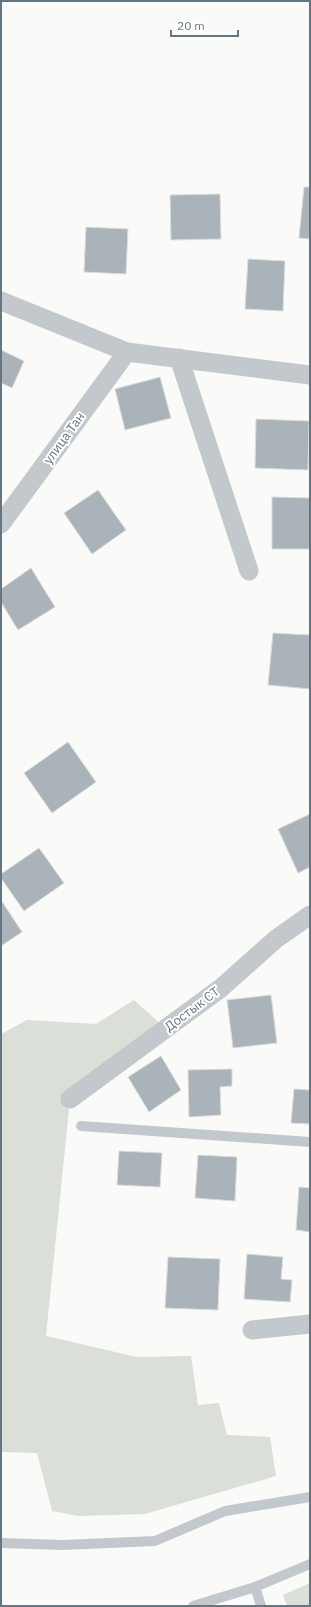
<svg xmlns="http://www.w3.org/2000/svg" width="311" height="1607" font-family="'IBM Plex Sans',sans-serif">
  <rect width="100%" height="100%" fill="#fafaf8"/>
  <g fill="#dadfd7">
    <path d="M134 1000 164 1027 70 1099 46 1336 137 1357 191 1356 198 1405 219 1403 227 1435 270 1437 276 1476 145 1514 79 1516 52 1511 37 1453 1 1452V1034L27 1020 96 1024Z"/>
    <path d="M310 1583V1606H287L283 1595Z"/>
  </g>
  <g fill="#aab3b9" stroke="#dcdcda">
    <path d="M304 187H310V239L299 238Z"/>
    <path d="M220 194 221 239 171 240 170 195Z"/>
    <path d="M86 227 128 229 126 274 84 272Z"/>
    <path d="M248 259 285 261 283 311 245 309Z"/>
    <path d="M1 350 24 361 12 388 1 383Z"/>
    <path d="M160 377 171 418 125 430 115 389Z"/>
    <path d="M256 419 309 421 308 470 255 468Z"/>
    <path d="M98 490 126 530 92 554 64 513Z"/>
    <path d="M272 497 310 498V549H272Z"/>
    <path d="M31 568 55 607 18 630 1 602V589Z"/>
    <path d="M273 633 310 635V689L268 685Z"/>
    <path d="M68 742 96 782 52 813 24 773Z"/>
    <path d="M310 814V867L298 873 278 829Z"/>
    <path d="M39 848 64 883 24 911 1 878V874Z"/>
    <path d="M1 900 22 932 1 946Z"/>
    <path d="M271 995 277 1043 233 1048 227 1000Z"/>
    <path d="M161 1056 181 1090 149 1112 128 1077Z"/>
    <path d="M232 1069V1086L220 1087 221 1115 189 1117 188 1070Z"/>
    <path d="M294 1089 310 1090V1124L291 1123Z"/>
    <path d="M119 1151 162 1153 160 1187 117 1185Z"/>
    <path d="M198 1155 237 1157 235 1201 195 1198Z"/>
    <path d="M299 1187 310 1188V1232L296 1230Z"/>
    <path d="M247 1254 283 1257 281 1279 292 1280 290 1302 244 1299Z"/>
    <path d="M168 1257 220 1259 218 1310 165 1308Z"/>
  </g>
  <g fill="none" stroke-linecap="round" stroke-linejoin="round">
    <g stroke="#c3c8cc" stroke-width="10">
      <path d="M81 1126 310 1142"/>
      <path d="M1 1543 63 1545 155 1541 225 1511 310 1497"/>
      <path d="M255 1587 261 1606"/>
      <path d="M193 1606 255 1587 310 1564"/>
    </g>
    <g stroke="#c3c8cc" stroke-width="19">
      <path d="M1 301 127 352"/>
      <path d="M179 358 249 571"/>
      <path d="M1 524 127 352 310 375"/>
      <path d="M70 1099 221 988 276 939 310 915"/>
      <path d="M252 1330 310 1324"/>
    </g>
  </g>
  <g text-anchor="middle" dominant-baseline="central" stroke-width="4" stroke-linejoin="round" paint-order="stroke">
    <g font-size="13" fill="#657683" stroke="#fff">
      <text transform="translate(64 438) rotate(-54)">улица Тан</text>
      <text transform="translate(192 1009) rotate(-37)">Достык СТ</text>
    </g>
  </g>
  <rect width="311" height="1607" fill="none" stroke="#657683" stroke-width="4"/>
  <path d="M171 30v6h67v-6" fill="none" stroke="#657683" stroke-width="2"/>
  <text x="177" y="30" font-size="12" fill="#657683" stroke="#ffffff" stroke-width="3" paint-order="stroke">20 m</text>
</svg>
